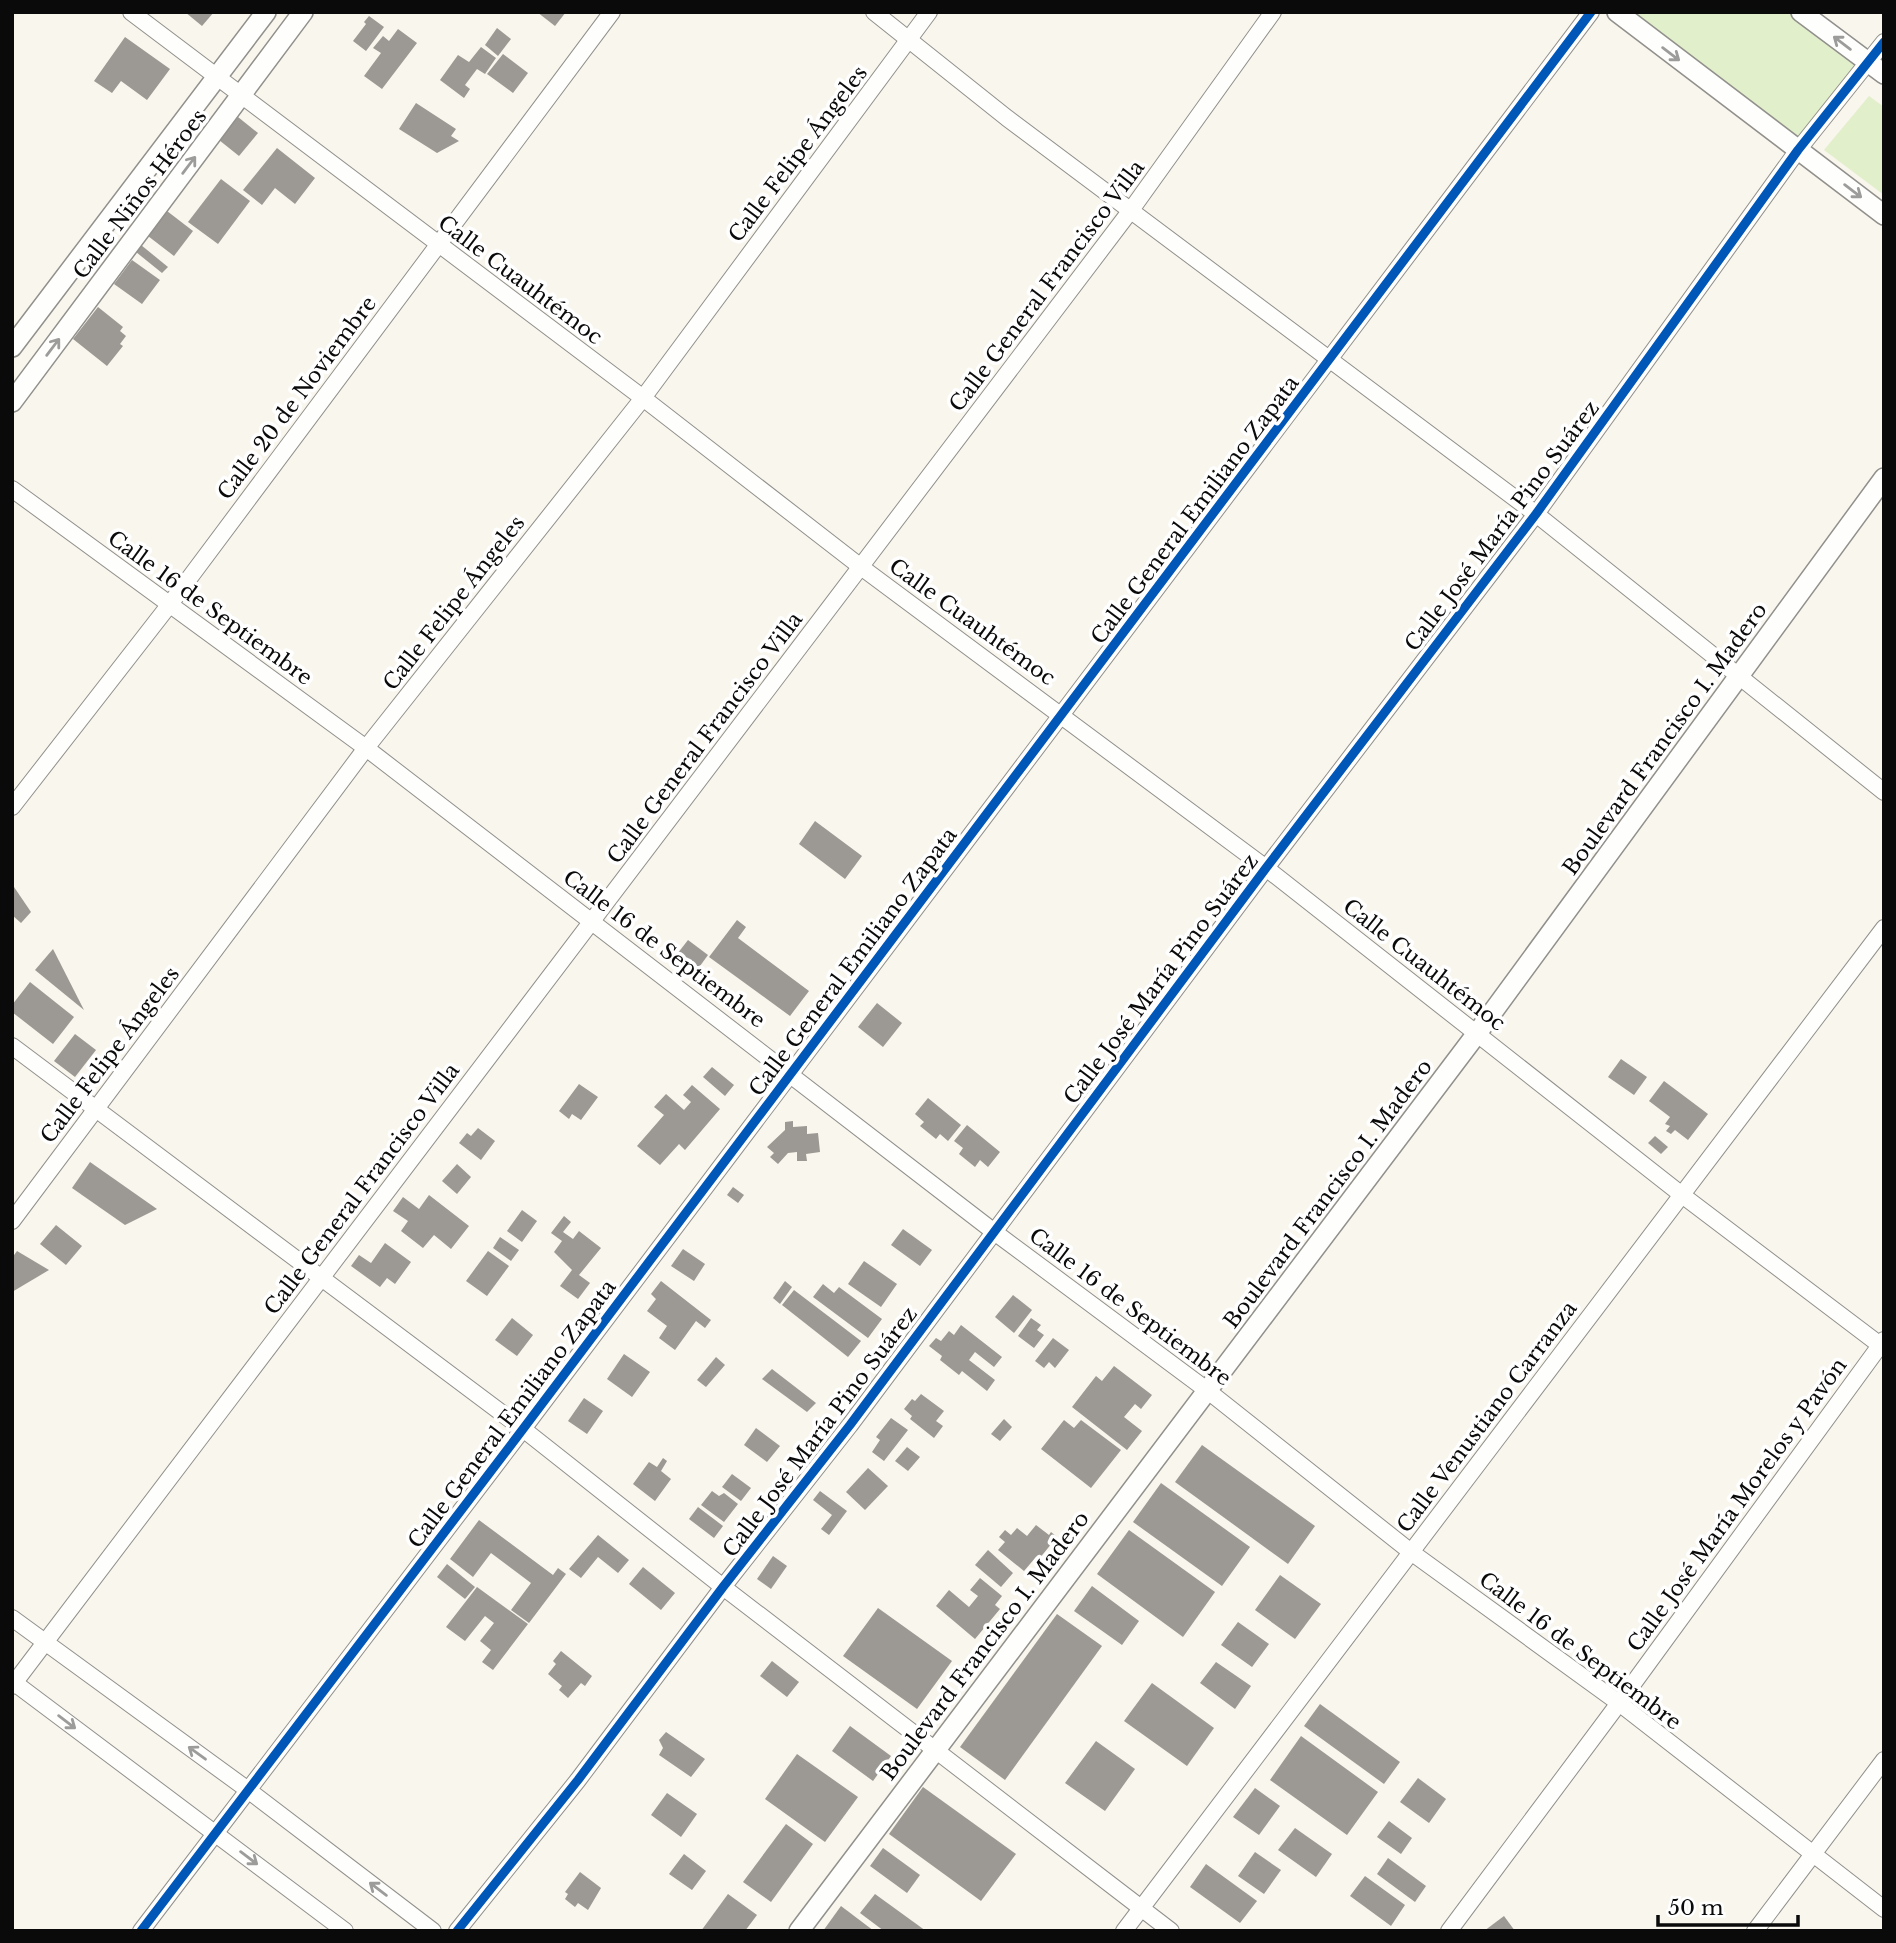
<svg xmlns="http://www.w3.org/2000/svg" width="1896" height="1943" font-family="'Libre Baskerville',serif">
  <rect width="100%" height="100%" fill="#f9f6ed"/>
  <g fill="#e2efcb">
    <path d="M1629 12H1795L1860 62 1799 140Z"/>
    <path d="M1869 96 1884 107V195L1824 150Z"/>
  </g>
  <g fill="#9c9893">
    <path d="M185 12H214L202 26Z"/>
    <path d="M537 12H566L555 26Z"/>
    <path d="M369 16 384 27 366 51 353 41 366 24 364 22Z"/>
    <path d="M497 28 511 39 498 56 485 45Z"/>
    <path d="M398 29 417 43 382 89 364 76 381 53 373 48 383 36 389 41Z"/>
    <path d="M125 37 170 69 147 100 121 81 112 93 94 81Z"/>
    <path d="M481 47 496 58 485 74 477 69 465 85 470 89 464 98 440 80 458 55 469 62Z"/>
    <path d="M503 54 528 73 513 93 487 74Z"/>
    <path d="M416 103 456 129 451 136 459 141 437 153 399 129Z"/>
    <path d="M238 117 258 133 239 156 219 140Z"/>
    <path d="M277 148 315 178 295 204 275 188 262 205 243 190Z"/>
    <path d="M221 179 250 201 218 244 188 222Z"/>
    <path d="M167 211 193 231 174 256 148 236Z"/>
    <path d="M141 245 168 267 162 273 136 252Z"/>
    <path d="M132 260 160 280 142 304 114 284Z"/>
    <path d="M98 307 123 327 120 331 126 336 120 344 123 346 107 366 73 339Z"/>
    <path d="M815 821 862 856 845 879 799 844Z"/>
    <path d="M12 884 31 912 21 923 12 915Z"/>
    <path d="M737 920 746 927 738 938 809 991 790 1016 709 957Z"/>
    <path d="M688 940 708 955 692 977 671 962Z"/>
    <path d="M53 949 84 1010 35 970Z"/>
    <path d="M30 982 74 1017 53 1044 12 1012V1005Z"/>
    <path d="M877 1003 902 1023 883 1047 858 1027Z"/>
    <path d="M75 1034 96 1050 75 1077 54 1061Z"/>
    <path d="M1621 1059 1647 1077 1634 1095 1608 1077Z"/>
    <path d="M712 1067 734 1085 725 1096 703 1077Z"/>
    <path d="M1664 1081 1708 1114 1688 1140 1675 1130 1671 1134 1666 1131 1670 1126 1665 1124 1670 1117 1649 1101Z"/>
    <path d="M579 1084 598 1097 581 1120 572 1114 569 1119 559 1111Z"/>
    <path d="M692 1085 720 1109 685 1150 679 1144 660 1165 637 1146 664 1115 654 1107 666 1094 684 1110 691 1102 683 1095Z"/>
    <path d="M928 1098 961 1125 948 1141 940 1134 936 1139 920 1126 924 1122 915 1114Z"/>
    <path d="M793 1121V1127L807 1126V1134L818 1133 820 1152 806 1154 807 1161H797V1152L788 1153 778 1164 770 1157 774 1153 767 1147 785 1130V1122Z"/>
    <path d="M967 1125 1000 1152 988 1167 980 1160 975 1167 959 1154 963 1148 954 1141Z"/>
    <path d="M478 1128 495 1141 481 1160 459 1143 467 1133 471 1136Z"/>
    <path d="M1655 1136 1668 1147 1661 1154 1648 1143Z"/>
    <path d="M90 1162 157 1209 125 1225 72 1188Z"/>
    <path d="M457 1164 471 1177 457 1194 442 1181Z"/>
    <path d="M733 1187 744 1195 738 1203 727 1195Z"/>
    <path d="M429 1195 469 1226 451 1249 434 1235 423 1248 401 1231 408 1221 393 1211 403 1197 419 1209Z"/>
    <path d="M522 1210 537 1221 522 1242 507 1231Z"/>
    <path d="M564 1216 571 1222 563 1232 573 1239 579 1231 601 1248 579 1275 590 1283 578 1299 560 1286 572 1270 554 1252 562 1241 551 1233Z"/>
    <path d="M56 1225 82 1246 66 1265 40 1244Z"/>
    <path d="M903 1229 932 1250 920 1266 891 1245Z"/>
    <path d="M500 1237 519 1250 511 1261 493 1248Z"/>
    <path d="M385 1243 411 1262 395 1284 387 1278 380 1287 351 1266 359 1255 371 1263Z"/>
    <path d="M683 1249 705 1264 694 1281 671 1266Z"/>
    <path d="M17 1251 49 1270 12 1292V1258Z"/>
    <path d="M488 1251 509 1266 487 1296 466 1281Z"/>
    <path d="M864 1261 897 1284 881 1307 848 1284Z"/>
    <path d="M661 1281 711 1320 705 1328 696 1321 675 1350 659 1338 667 1326 647 1311 656 1299 651 1294Z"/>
    <path d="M785 1281 792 1287 780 1304 773 1298Z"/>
    <path d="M823 1284 834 1293 839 1287 882 1319 868 1338 813 1297Z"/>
    <path d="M794 1290 861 1341 848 1357 782 1305Z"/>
    <path d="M1013 1295 1032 1310 1014 1333 995 1317Z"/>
    <path d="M512 1318 533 1335 517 1356 495 1340Z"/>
    <path d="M1031 1318 1041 1325 1037 1330 1044 1335 1034 1348 1018 1336Z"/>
    <path d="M961 1325 1002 1357 994 1367 975 1352 969 1360 995 1380 987 1391 962 1371 959 1375 940 1360 942 1356 929 1346 936 1338 941 1341 949 1331 954 1335Z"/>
    <path d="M1053 1338 1069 1350 1055 1368 1049 1362 1044 1368 1035 1361Z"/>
    <path d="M624 1354 650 1372 632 1397 607 1379Z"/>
    <path d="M716 1357 725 1365 706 1387 697 1380Z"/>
    <path d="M1114 1366 1152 1395 1141 1409 1135 1404 1124 1417 1142 1431 1127 1450 1072 1407 1096 1376 1102 1381Z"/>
    <path d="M772 1369 816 1403 807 1412 762 1379Z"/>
    <path d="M921 1394 944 1411 936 1421 943 1426 934 1438 910 1419 912 1416 904 1409 912 1399 915 1401Z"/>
    <path d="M584 1398 603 1411 587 1434 568 1421Z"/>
    <path d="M891 1418 908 1430 884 1461 872 1452 880 1440 876 1437Z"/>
    <path d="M1004 1419 1012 1427 1000 1441 991 1434Z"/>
    <path d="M1064 1420 1074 1428 1081 1420 1121 1450 1091 1488 1041 1449Z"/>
    <path d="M756 1428 780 1446 767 1462 744 1445Z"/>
    <path d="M1202 1445 1315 1526 1288 1564 1175 1482Z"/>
    <path d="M907 1447 920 1457 908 1471 895 1461Z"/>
    <path d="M663 1458 667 1461 661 1471 671 1479 655 1501 633 1484 649 1462 657 1467Z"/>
    <path d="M868 1468 888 1486 865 1510 846 1492Z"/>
    <path d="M732 1474 751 1488 741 1501 722 1487Z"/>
    <path d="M1161 1483 1250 1547 1222 1586 1133 1522Z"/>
    <path d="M712 1491 719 1496 724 1493 738 1504 724 1522 701 1505Z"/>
    <path d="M820 1491 847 1511 829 1535 821 1529 832 1515 813 1500Z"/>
    <path d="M698 1507 723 1526 714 1538 689 1519Z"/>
    <path d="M479 1520 553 1575 558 1568 566 1574 529 1623 511 1610 531 1583 491 1553 473 1577 450 1559Z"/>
    <path d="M1036 1525 1049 1535 1051 1532 1057 1537 1039 1559 1036 1557 1024 1571 998 1550 1005 1542 999 1537 1005 1530 1011 1535 1017 1528 1027 1536Z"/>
    <path d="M1129 1530 1215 1592 1183 1637 1097 1574Z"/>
    <path d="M598 1535 629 1560 618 1573 598 1557 581 1578 569 1569Z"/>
    <path d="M988 1550 1013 1573 1001 1587 975 1565Z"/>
    <path d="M773 1556 787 1566 771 1589 757 1579Z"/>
    <path d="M447 1564 475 1587 465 1599 437 1577Z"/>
    <path d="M643 1567 675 1593 661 1610 629 1584Z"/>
    <path d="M1280 1575 1321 1604 1295 1639 1255 1610Z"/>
    <path d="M980 1578 1002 1596 995 1605 1000 1609 975 1639 936 1606 949 1590 969 1607 978 1596 970 1590Z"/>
    <path d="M1092 1586 1139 1621 1122 1645 1074 1611Z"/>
    <path d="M477 1587 528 1624 493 1670 482 1662 491 1650 480 1641 494 1623 485 1616 465 1641 446 1627Z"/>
    <path d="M878 1608 952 1661 917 1709 843 1656Z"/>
    <path d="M1057 1614 1102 1646 1005 1780 960 1747Z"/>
    <path d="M1238 1622 1269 1644 1252 1667 1221 1645Z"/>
    <path d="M561 1651 592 1676 585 1686 581 1683 568 1698 559 1690 562 1686 548 1674 556 1664 553 1661Z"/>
    <path d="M772 1661 799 1682 787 1697 760 1676Z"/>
    <path d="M1216 1662 1251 1686 1235 1709 1200 1683Z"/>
    <path d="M1152 1683 1214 1728 1187 1766 1124 1721Z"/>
    <path d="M1320 1704 1400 1762 1384 1784 1304 1726Z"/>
    <path d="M850 1726 891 1756 873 1781 832 1751Z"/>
    <path d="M666 1732 705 1759 691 1777 659 1755 663 1748 659 1740Z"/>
    <path d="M1301 1736 1378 1792 1347 1835 1270 1780Z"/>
    <path d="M1096 1741 1135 1769 1105 1811 1065 1783Z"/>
    <path d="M797 1754 858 1797 825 1842 765 1799Z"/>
    <path d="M1418 1778 1446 1799 1429 1823 1400 1802Z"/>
    <path d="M923 1787 1016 1854 981 1901 889 1834Z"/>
    <path d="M1255 1788 1280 1806 1259 1835 1233 1817Z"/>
    <path d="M667 1793 697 1814 681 1837 651 1815Z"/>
    <path d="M1389 1821 1412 1838 1401 1854 1377 1837Z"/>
    <path d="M786 1824 813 1844 771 1902 743 1882Z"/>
    <path d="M1295 1828 1332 1854 1316 1877 1278 1850Z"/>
    <path d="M883 1848 920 1875 907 1893 870 1866Z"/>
    <path d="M1255 1852 1281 1870 1264 1894 1238 1876Z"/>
    <path d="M684 1854 706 1871 692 1890 669 1874Z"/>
    <path d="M1388 1858 1426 1886 1415 1902 1377 1874Z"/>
    <path d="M1206 1864 1257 1901 1240 1923 1190 1887Z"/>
    <path d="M580 1872 601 1888 588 1910 578 1903 575 1907 565 1899 568 1894 565 1892Z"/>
    <path d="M1365 1876 1405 1905 1391 1926 1350 1896Z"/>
    <path d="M728 1894 757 1915 745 1931H701Z"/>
    <path d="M875 1894 926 1931H884L860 1913Z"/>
    <path d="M841 1906 874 1931H823Z"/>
    <path d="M1504 1916 1515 1931H1484Z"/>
  </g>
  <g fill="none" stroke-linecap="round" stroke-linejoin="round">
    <defs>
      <g id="minor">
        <path d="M131 12 643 398 861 567 1266 868 1682 1195 1884 1348"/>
        <path d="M874 12 1007 118 1536 514 1884 792"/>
        <path d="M12 489 366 748 993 1231 1208 1391 1411 1552 1619 1703 1884 1909"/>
        <path d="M12 807 170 604 612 12"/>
        <path d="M12 1046 523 1429 723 1587 1171 1931"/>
        <path d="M12 1221 366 748 643 398 929 12"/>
        <path d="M12 1618 248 1790 433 1931"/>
        <path d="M12 1681 345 1931"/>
        <path d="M12 1686 1131 210 1273 12"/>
        <path d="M141 1931 523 1429 1591 12"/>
        <path d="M457 1931 578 1780 723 1587 850 1425 1266 868 1536 514 1798 150 1884 42"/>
        <path d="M1124 1931 1884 928"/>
        <path d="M1449 1931 1619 1703 1884 1340"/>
        <path d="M1755 1931 1884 1760"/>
      </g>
      <g id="tertiary">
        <path d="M1617 12 1884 215"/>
        <path d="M1801 12 1884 74"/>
        <path d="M12 347 266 12"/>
        <path d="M12 402 303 12"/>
        <path d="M799 1931 1478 1032 1884 478"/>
      </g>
    </defs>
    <use href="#minor" stroke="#92908c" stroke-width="18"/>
    <use href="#tertiary" stroke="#92908c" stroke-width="22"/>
    <use href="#minor" stroke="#fefefc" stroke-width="16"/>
    <use href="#tertiary" stroke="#fefefc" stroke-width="19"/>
    <defs>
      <g id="cycleway">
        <path d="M141 1931 523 1429 1591 12"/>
        <path d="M457 1931 578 1780 723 1587 850 1425 1266 868 1536 514 1798 150 1884 42"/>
      </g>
    </defs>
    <use href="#cycleway" stroke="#fff" stroke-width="13"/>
    <use href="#cycleway" stroke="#0057b8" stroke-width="9"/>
  </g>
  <defs><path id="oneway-shaft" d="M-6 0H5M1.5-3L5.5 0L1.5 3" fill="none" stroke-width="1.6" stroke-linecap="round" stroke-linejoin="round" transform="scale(1.75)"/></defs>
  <g stroke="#9c9c9b">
    <use href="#oneway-shaft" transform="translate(1842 43) rotate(-143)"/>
    <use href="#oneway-shaft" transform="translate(1671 54) rotate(37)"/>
    <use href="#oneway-shaft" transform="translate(189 165) rotate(-53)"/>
    <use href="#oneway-shaft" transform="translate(1853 191) rotate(37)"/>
    <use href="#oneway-shaft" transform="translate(53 347) rotate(-53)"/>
    <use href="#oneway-shaft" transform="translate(67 1722) rotate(37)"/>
    <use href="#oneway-shaft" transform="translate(197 1753) rotate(-144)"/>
    <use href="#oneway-shaft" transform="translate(249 1858) rotate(37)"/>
    <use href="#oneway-shaft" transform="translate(378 1889) rotate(-143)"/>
  </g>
  <g text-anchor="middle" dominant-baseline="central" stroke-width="7" stroke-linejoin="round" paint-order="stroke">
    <g font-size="21" fill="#0a0a0a" stroke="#fff">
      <text transform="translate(798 154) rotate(-53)">Calle Felipe Ángeles</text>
      <text transform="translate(140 194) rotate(-53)">Calle Niños Héroes</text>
      <text transform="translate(520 280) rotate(37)">Calle Cuauhtémoc</text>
      <text transform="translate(1047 286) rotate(-53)">Calle General Francisco Villa</text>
      <text transform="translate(297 398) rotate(-53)">Calle 20 de Noviembre</text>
      <text transform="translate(1195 510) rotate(-53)">Calle General Emiliano Zapata</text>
      <text transform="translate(1502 526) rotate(-53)">Calle José María Pino Suárez</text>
      <text transform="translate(454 603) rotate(-52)">Calle Felipe Ángeles</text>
      <text transform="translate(210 608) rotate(36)">Calle 16 de Septiembre</text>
      <text transform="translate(972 622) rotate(36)">Calle Cuauhtémoc</text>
      <text transform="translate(705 738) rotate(-53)">Calle General Francisco Villa</text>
      <text transform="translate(1665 739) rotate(-54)">Boulevard Francisco I. Madero</text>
      <text transform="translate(664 949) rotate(37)">Calle 16 de Septiembre</text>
      <text transform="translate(853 962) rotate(-53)">Calle General Emiliano Zapata</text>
      <text transform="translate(1424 965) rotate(38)">Calle Cuauhtémoc</text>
      <text transform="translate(1161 979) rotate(-53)">Calle José María Pino Suárez</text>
      <text transform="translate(110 1055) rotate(-53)">Calle Felipe Ángeles</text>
      <text transform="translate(362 1189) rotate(-53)">Calle General Francisco Villa</text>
      <text transform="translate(1328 1194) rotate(-53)">Boulevard Francisco I. Madero</text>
      <text transform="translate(1130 1307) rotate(37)">Calle 16 de Septiembre</text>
      <text transform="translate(512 1414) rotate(-53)">Calle General Emiliano Zapata</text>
      <text transform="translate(1487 1417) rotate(-53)">Calle Venustiano Carranza</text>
      <text transform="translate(820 1432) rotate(-53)">Calle José María Pino Suárez</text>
      <text transform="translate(1737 1505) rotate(-54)">Calle José María Morelos y Pavón</text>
      <text transform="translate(985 1646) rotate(-53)">Boulevard Francisco I. Madero</text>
      <text transform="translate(1580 1651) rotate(37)">Calle 16 de Septiembre</text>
    </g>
  </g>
  <rect width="1896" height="1943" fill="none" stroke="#0a0a0a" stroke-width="28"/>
  <path d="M1658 1915v10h140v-10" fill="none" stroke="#0a0a0a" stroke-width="3.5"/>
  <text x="1668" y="1915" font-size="21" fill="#0a0a0a" stroke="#ffffff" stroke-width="5" paint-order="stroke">50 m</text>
</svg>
